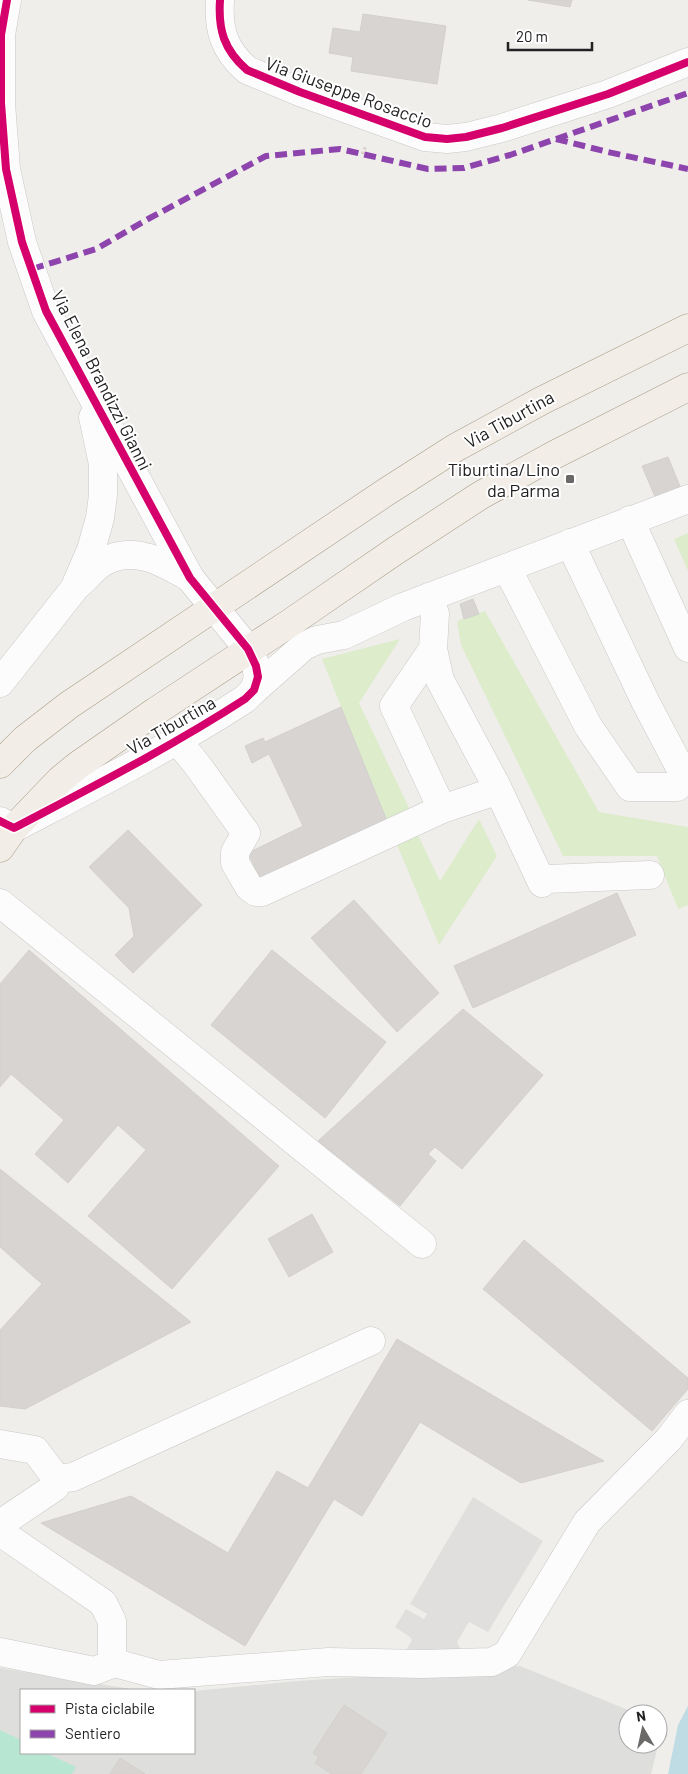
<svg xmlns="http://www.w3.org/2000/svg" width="688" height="1774" font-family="Barlow,sans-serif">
  <rect width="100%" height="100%" fill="#f0eeeb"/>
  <path fill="#dededc" d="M520 1666 638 1714H628V1744H658V1722L663 1725 651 1774H0V1668L137 1690H21V1753H194V1691L297 1681Z"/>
  <g fill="#ddeccb">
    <path d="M688 533V571L674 539Z"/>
    <path d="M485 611 599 812 688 827V905L678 909 657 856H563L461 645 457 621Z"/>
    <path d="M400 639 359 703 410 810 387 821 322 659Z"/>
    <path d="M479 819 497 856 439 945 395 840 416 831 440 881Z"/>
  </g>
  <path fill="#b7e6d2" d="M0 1730 21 1740V1753H46L76 1767 72 1774H0Z"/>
  <path fill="#e0dfde" d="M473 1497 543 1541 488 1632 469 1622 457 1642 461 1650H406L412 1640 410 1637 395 1627 406 1609 424 1619 427 1614 410 1604Z"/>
  <path fill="#bfdbe3" d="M688 1706V1774H668L678 1725Z"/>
  <g fill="#d7d4d2" stroke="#d3d0cc">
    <path d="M528 0H572L570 7Z"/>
    <path d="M363 14 446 26 437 84 351 71 353 57 329 53 333 28 360 32Z"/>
    <path d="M668 457 681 489 656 499 642 466Z"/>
    <path d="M473 599 479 614 464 619 460 604Z"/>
    <path d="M341 707 387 821 263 884 248 853 303 826 269 754 252 763 245 746 263 738 265 742Z"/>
    <path d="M128 830 202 905 133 973 115 955 134 936 129 908 89 867Z"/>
    <path d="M617 893 636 935 473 1008 454 966Z"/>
    <path d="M354 900 439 993 397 1032 311 938Z"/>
    <path d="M29 950 279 1166 172 1289 88 1216 146 1150 118 1125 68 1183 35 1154 64 1120 11 1074 0 1087V984Z"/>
    <path d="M272 950 386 1042 325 1118 211 1025Z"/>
    <path d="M463 1009 543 1075 462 1169 435 1147 428 1154 436 1161 400 1206 318 1141Z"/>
    <path d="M0 1169 191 1322 25 1409 0 1406V1330L42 1284 0 1247Z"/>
    <path d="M312 1214 333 1252 289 1277 268 1239Z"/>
    <path d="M524 1240 688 1378V1389L652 1431 483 1289Z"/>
    <path d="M397 1339 604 1461 521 1483 420 1422 362 1516 334 1499 245 1646 41 1523 131 1496 228 1553 277 1471 308 1488Z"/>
    <path d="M344 1705 387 1733 361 1774H332L315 1763 319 1757 313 1753Z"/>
    <path d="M120 1758 145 1774H110Z"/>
  </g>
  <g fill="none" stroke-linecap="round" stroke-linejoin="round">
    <defs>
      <g id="minor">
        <path d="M220 0C218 30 224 50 247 70L300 92 425 137 447 139 466 137 502 128 608 94 688 62"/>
        <path d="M630 520 688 648"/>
        <path d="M507 568 588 726 630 787H677L686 779 645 701 570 543"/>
        <path d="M79 584C86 578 94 568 102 563 132 544 163 562 190 578"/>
        <path d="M429 597 435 614 433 649 394 706 442 809 490 793 496 785 440 680 433 649"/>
        <path d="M0 683 74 589 91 550 100 518 103 495V464L93 417"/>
        <path d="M254 690 304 646 317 640 344 635 403 607 688 499"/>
        <path d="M177 740 198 766 246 833 235 852V863L249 887 256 892H262L442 809"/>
        <path d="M496 785 542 883 547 879 650 875"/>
        <path d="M0 821 14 828C92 787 171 747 245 699L254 690 258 677 256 666 248 649 190 578 46 311 22 242 6 169 1 103V35L7 0"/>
        <path d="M0 903 422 1244"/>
        <path d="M0 1444 35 1450 57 1479 55 1487 0 1524"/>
        <path d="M57 1479 73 1477 371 1341"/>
        <path d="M0 1532 103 1603 112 1621V1652L115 1663 94 1671 0 1652"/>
        <path d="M115 1663 159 1675 329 1662 422 1664 492 1662 507 1654 587 1522 668 1440 688 1414"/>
      </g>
      <g id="major">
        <path d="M0 764 25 739 69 705 386 492 455 448 541 401 688 328"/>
        <path d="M0 848 14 828 60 780 77 766 156 711 290 623 395 551 481 495 556 454 688 387"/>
      </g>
    </defs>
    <use href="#minor" stroke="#c9c8c7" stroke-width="29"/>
    <use href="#major" stroke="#a79c86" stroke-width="29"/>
    <path stroke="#dccecd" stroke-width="3" stroke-dasharray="2.5 2.5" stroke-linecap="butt" d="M362 154 366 146"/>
    <use href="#minor" stroke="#fdfcfc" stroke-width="28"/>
    <use href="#major" stroke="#f3ede7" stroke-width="28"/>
    <g stroke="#8e44ad" stroke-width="6" stroke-dasharray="12 6" stroke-linecap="butt">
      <path d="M556 139 608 152 688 169"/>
      <path d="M32 269 96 249 148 219 266 156 340 149 428 169 464 168 510 155 688 93"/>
    </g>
    <defs>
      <g id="cycleway">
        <path d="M220 0C218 30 224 50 247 70L300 92 425 137 447 139 466 137 502 128 608 94 688 62"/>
        <path d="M0 821 14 828C92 787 171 747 245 699L254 690 258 677 256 666 248 649 190 578 46 311 22 242 6 169 1 103V35L7 0"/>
      </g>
    </defs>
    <use href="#cycleway" stroke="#fff" stroke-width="11"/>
    <use href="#cycleway" stroke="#d6006c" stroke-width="8"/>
  </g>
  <rect fill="#6a6968" stroke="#fff" stroke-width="2" x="565" y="474" width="10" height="10" rx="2.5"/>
  <g text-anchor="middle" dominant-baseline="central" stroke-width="4" stroke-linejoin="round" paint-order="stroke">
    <g font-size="18" fill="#222" stroke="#fff">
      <text transform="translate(349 92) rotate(20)">Via Giuseppe Rosaccio</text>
      <text transform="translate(102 380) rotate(63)">Via Elena Brandizzi Gianni</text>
      <text transform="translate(509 419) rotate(-29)">Via Tiburtina</text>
      <text transform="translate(171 725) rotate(-30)">Via Tiburtina</text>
    </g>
    <g font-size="18" fill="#222" stroke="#fff" text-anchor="end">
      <text x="560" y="469">Tiburtina/Lino<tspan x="560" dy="21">da Parma</tspan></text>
    </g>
  </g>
  <rect x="20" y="1689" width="175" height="65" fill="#ffffff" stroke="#a7a7a7"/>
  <rect x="30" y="1705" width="25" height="8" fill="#d6006c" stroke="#a7a7a7"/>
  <text x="65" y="1714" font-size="15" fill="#222222">Pista ciclabile</text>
  <rect x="30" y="1730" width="25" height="8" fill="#8e44ad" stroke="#a7a7a7"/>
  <text x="65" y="1739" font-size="15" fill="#222222">Sentiero</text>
  <g transform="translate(643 1729) rotate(351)"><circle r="24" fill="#ffffff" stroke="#a7a7a7"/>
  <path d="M0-4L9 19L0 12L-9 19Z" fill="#6a6968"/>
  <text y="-8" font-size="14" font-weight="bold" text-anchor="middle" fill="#222222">N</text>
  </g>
  <path d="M508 42v8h84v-8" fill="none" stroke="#222222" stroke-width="2.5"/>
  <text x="516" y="42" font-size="15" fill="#222222" stroke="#ffffff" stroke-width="4" paint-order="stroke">20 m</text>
</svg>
